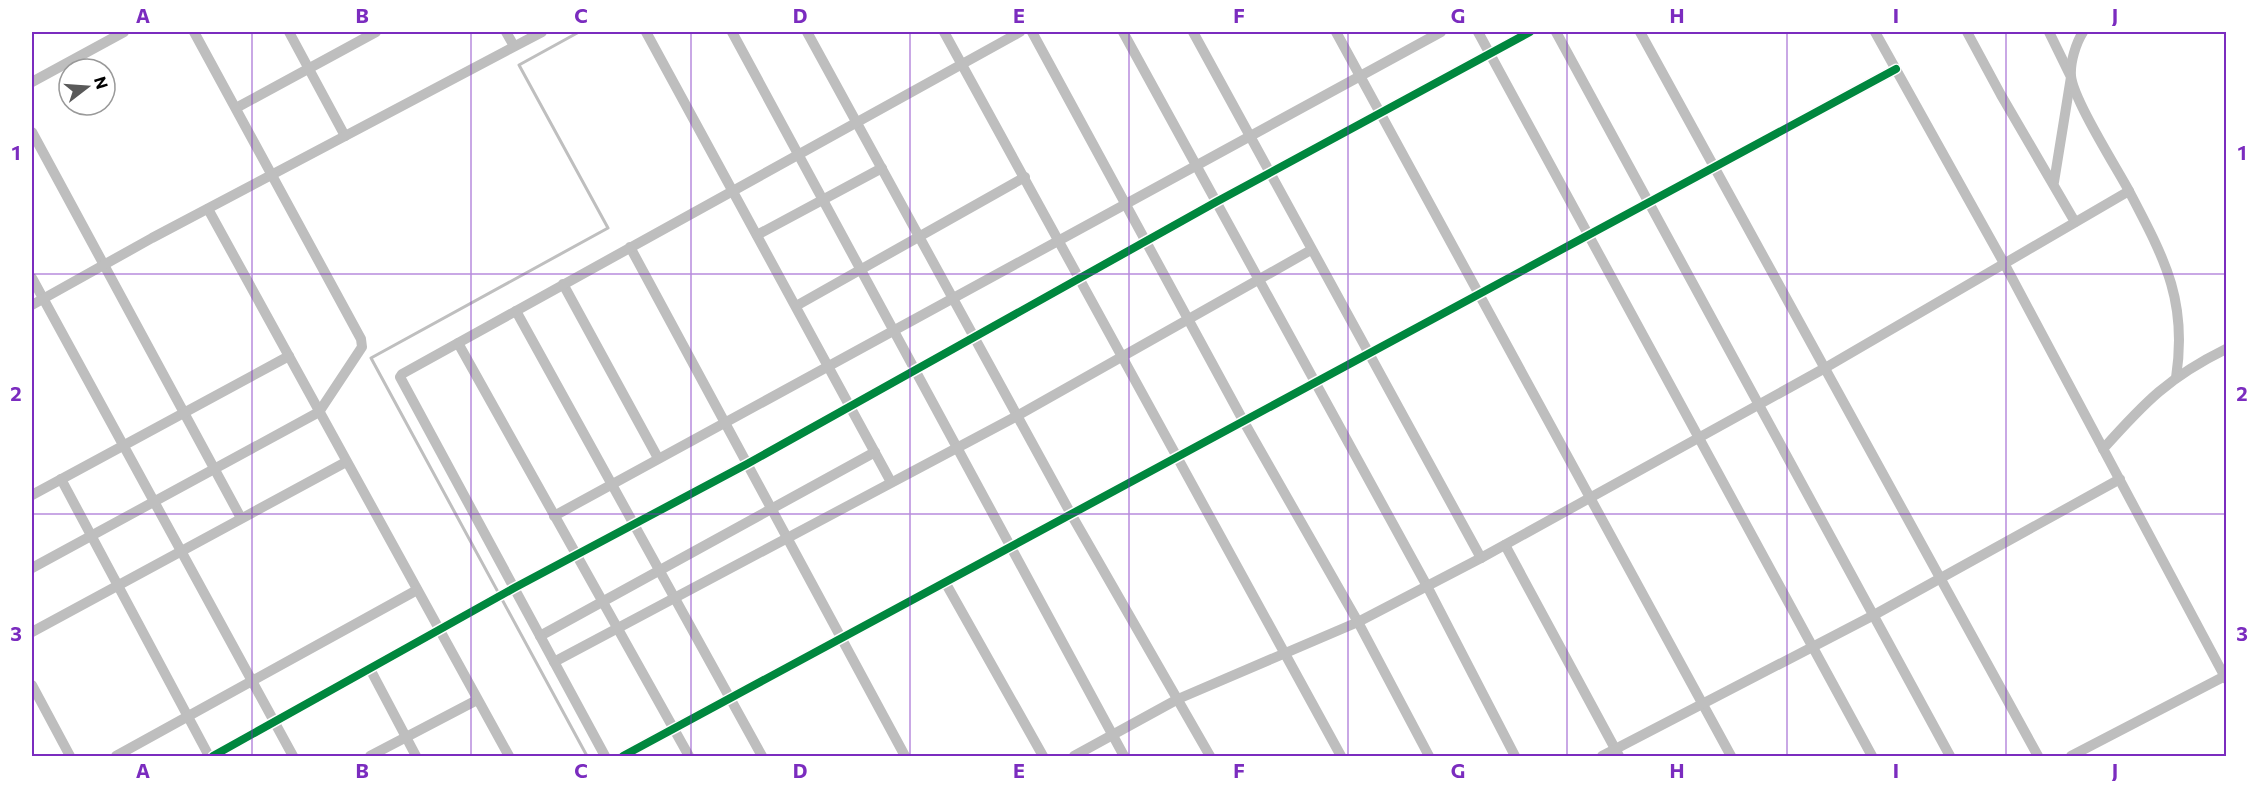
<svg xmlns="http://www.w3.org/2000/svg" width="2258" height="788" font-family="Commissioner,sans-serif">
  <rect width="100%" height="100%" fill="#fff"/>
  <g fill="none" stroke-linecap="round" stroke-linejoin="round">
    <path stroke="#bfbfbf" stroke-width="3" d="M579 32 519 65 608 228 371 358 587 756"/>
    <g stroke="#bebebe" stroke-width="10">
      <path d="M289 32 345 136"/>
      <path d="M506 32 514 46"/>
      <path d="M646 32 891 482"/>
      <path d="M732 32 1124 756"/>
      <path d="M807 32 1071 514 1210 756"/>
      <path d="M944 32 1341 756"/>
      <path d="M1032 32 1244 422 1358 622 1429 756"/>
      <path d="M1123 32 1427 586 1515 756"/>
      <path d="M1193 32 1481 558"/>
      <path d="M1336 32 1731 756"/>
      <path d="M1478 32 1872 756"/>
      <path d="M1556 32 1950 756"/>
      <path d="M1640 32 2038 756"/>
      <path d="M1875 32 2005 265 2226 679"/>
      <path d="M1967 32 2001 95 2075 222"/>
      <path d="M2049 32 2071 77 2054 182"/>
      <path d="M32 82 124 32"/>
      <path d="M236 108 376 32"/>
      <path d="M32 132 241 518"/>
      <path d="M2129 191C2164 258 2188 300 2176 378"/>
      <path d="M208 209 509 756"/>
      <path d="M757 235 882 168"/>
      <path d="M630 247 905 756"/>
      <path d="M32 278 293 756"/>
      <path d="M563 284 658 458"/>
      <path d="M32 305 152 238 542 32"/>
      <path d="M796 306 1025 177"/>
      <path d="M516 311 762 756"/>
      <path d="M458 343 689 756"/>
      <path d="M2103 449C2145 402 2169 377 2226 349"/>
      <path d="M61 479 209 756"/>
      <path d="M32 495 289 356"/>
      <path d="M554 516 1441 32"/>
      <path d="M1505 545 1619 756"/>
      <path d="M32 568 319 412 362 347 361 339 194 32"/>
      <path d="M945 582 1043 756"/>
      <path d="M32 632 346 462"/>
      <path d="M540 636 875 452"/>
      <path d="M554 662 1017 416 1311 250"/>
      <path d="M370 669 416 756"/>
      <path d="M32 685 70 756"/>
      <path d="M116 756 417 590"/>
      <path d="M213 756 514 588 747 464 1216 202 1530 32"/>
      <path d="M370 756 477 700"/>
      <path d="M605 756 400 377 402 374 1020 32"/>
      <path d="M623 756 1896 69"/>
      <path d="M1074 756 1178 699 1358 622 1481 558 1825 368 2129 191C2116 167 2073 99 2071 76 2070 62 2076 43 2083 32"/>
      <path d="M1602 756 1874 615 2120 479"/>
      <path d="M2071 756 2225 676"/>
    </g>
    <defs>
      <g id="cycleway">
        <path d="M213 756 514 588 747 464 1216 202 1530 32"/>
        <path d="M623 756 1896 69"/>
      </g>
    </defs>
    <use href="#cycleway" stroke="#fff" stroke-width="11"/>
    <use href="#cycleway" stroke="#00873e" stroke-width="8"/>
  </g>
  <path fill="none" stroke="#7b2cbf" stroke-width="1.5" stroke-opacity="0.55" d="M252 32V756M471 32V756M691 32V756M910 32V756M1129 32V756M1348 32V756M1567 32V756M1787 32V756M2006 32V756M32 274H2226M32 514H2226"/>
  <rect width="2258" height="788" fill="none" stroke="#ffffff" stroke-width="66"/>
  <g transform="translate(87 87) rotate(73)"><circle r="28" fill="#ffffff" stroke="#999999" stroke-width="1.5"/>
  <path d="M0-4.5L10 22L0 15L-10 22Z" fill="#595959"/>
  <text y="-9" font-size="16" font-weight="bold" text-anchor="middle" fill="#000000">N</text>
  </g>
  <rect x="33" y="33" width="2192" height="722" fill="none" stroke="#7b2cbf" stroke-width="2"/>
  <g font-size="20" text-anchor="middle" font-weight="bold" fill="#7b2cbf">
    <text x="143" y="23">A</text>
    <text x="362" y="23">B</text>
    <text x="581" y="23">C</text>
    <text x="800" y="23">D</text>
    <text x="1019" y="23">E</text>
    <text x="1239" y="23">F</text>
    <text x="1458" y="23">G</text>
    <text x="1677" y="23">H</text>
    <text x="1896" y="23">I</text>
    <text x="2115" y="23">J</text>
    <text x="16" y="160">1</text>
    <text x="2242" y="160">1</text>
    <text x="16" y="401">2</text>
    <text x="2242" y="401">2</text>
    <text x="16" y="641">3</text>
    <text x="2242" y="641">3</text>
    <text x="143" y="778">A</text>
    <text x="362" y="778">B</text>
    <text x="581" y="778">C</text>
    <text x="800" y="778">D</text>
    <text x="1019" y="778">E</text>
    <text x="1239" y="778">F</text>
    <text x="1458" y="778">G</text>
    <text x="1677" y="778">H</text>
    <text x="1896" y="778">I</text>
    <text x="2115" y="778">J</text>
  </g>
</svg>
